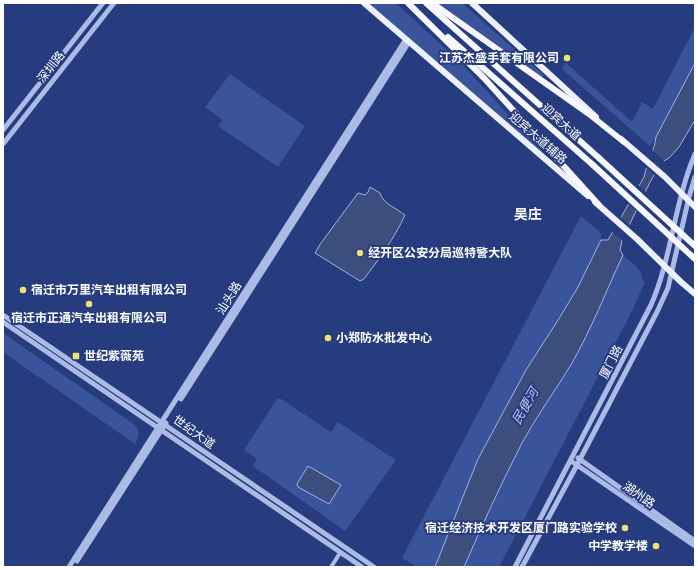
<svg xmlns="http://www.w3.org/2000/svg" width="698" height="570" font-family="Raleway,'Noto Sans SC',sans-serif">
  <rect width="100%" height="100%" fill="#263c7f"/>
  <g fill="#3a549c">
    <path d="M368 3H396L462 64 557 168Z"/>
    <path d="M435 3H462L544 75 541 79Z"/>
    <path d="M695 27V63L656 137 650 146 562 69 563 66 566 63 632 122 642 102 653 109Z"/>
    <path d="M230 74 305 126 278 167 218 126 223 120 205 107Z"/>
    <path d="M581 216 599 231 601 234V240L578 287 560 317 526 370 478 459 435 567H418L402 558Z"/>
    <path d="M623 255C631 263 643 268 642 280L645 282 630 315 499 567H464C482 525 501 484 522 443 537 415 556 390 572 363 592 328 606 291 623 255Z"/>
    <path d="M3 333 135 425C141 433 139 435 135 444L3 352Z"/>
    <path d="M277 399H281L331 432 338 422 396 460 345 531 253 466 257 459 244 450Z"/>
  </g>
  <g fill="#3d4d7e" stroke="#a0b4e6">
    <path d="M695 63V120L679 147 669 158 662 162 650 182 622 240 620 250 623 255C606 291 592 328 572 363 556 390 537 415 522 443 501 484 482 525 464 567H435L478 459 526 370 560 317 578 287 601 240H608L644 177C647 163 654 152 656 137Z"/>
    <path d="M370 187 380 193C383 204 396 208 405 215 394 239 379 259 364 279L360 281 315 253 321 243 358 193 365 195 368 192Z"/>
    <path d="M308 466 341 485 329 504 298 487 297 484Z"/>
  </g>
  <g fill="#263c7f">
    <path d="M652 150 665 162 656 176 644 166Z"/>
    <path d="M637 184 647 193 638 212 627 203Z"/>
    <path d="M619 216 631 226 624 242 611 231Z"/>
  </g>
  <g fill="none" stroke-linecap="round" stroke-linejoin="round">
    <path stroke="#acbbe6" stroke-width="4" d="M331 567 340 553"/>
    <g stroke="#acbbe6" stroke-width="5">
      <path d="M3 130 103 3"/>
      <path d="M3 144 114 3"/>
      <path d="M3 315 374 567"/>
      <path d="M3 322 362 567"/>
      <path d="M181 399 409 42"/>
      <path d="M578 458 695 541"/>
      <path d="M571 461 695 546"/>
      <path d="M77 561 166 423"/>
      <path d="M69 567 406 39"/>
      <path d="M515 567 651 305C672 257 674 203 695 154"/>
      <path d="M522 567 577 465 657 312 668 288 689 197 695 177"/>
    </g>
    <g stroke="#edf0fd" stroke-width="6">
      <path d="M364 3 588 196"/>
      <path d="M472 3 596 117"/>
      <path d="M621 139 665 177 695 207"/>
      <path d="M595 202 637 239 681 282 695 294"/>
    </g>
    <g stroke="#f6f8fe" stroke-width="6">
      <path d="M408 3 484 78 599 205"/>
      <path d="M426 3 599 158"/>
      <path d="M432 3 589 114 624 142"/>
      <path d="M448 37 593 165"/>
    </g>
    <g stroke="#f6f8fe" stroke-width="6">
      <path d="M599 158 695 246"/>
      <path d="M593 165 695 259"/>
    </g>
  </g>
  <g fill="#efe271" stroke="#263c7f" stroke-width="1.5">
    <circle cx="567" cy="58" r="4"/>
    <circle cx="360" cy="253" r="4"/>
    <circle cx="23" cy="290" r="4"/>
    <circle cx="89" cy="304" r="4"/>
    <circle cx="328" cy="338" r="4"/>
    <rect x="72" y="352" width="8" height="8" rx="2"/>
    <circle cx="625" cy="528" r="4"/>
    <circle cx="656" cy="546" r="4"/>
  </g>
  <g text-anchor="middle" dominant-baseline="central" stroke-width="4" stroke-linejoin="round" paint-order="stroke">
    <g font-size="12" font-weight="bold" fill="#fff" stroke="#263c7f" text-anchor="start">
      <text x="559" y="58" text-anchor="end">江苏杰盛手套有限公司</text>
      <text x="368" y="253">经开区公安分局巡特警大队</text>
      <text x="31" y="290">宿迁市万里汽车出租有限公司</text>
      <text x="89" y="318" text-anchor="middle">宿迁市正通汽车出租有限公司</text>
      <text x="336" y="338">小郑防水批发中心</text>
      <text x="84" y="356">世纪紫薇苑</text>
      <text x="617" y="528" text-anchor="end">宿迁经济技术开发区厦门路实验学校</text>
      <text x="648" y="546" text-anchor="end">中学教学楼</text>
    </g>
    <g font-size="12" fill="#fff" stroke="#263c7f">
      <text transform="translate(51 67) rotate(-52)">深圳路</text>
      <text transform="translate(561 122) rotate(42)">迎宾大道</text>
      <text transform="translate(538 138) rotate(41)">迎宾大道辅路</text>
      <text transform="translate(229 298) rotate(-58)">汕头路</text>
      <text transform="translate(611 362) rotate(-63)">厦门路</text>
      <text transform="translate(194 432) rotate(35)">世纪大道</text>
      <text transform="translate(639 495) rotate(35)">湖州路</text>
    </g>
    <g font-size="13" font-style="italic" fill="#b7c6ed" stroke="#263c7f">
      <text transform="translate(525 406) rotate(-60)">民便河</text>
    </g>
    <g font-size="14" font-weight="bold" fill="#fff" stroke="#263c7f">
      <text x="528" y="214">吴庄</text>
    </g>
  </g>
  <rect width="698" height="570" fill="none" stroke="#ffffff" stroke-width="8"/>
</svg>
